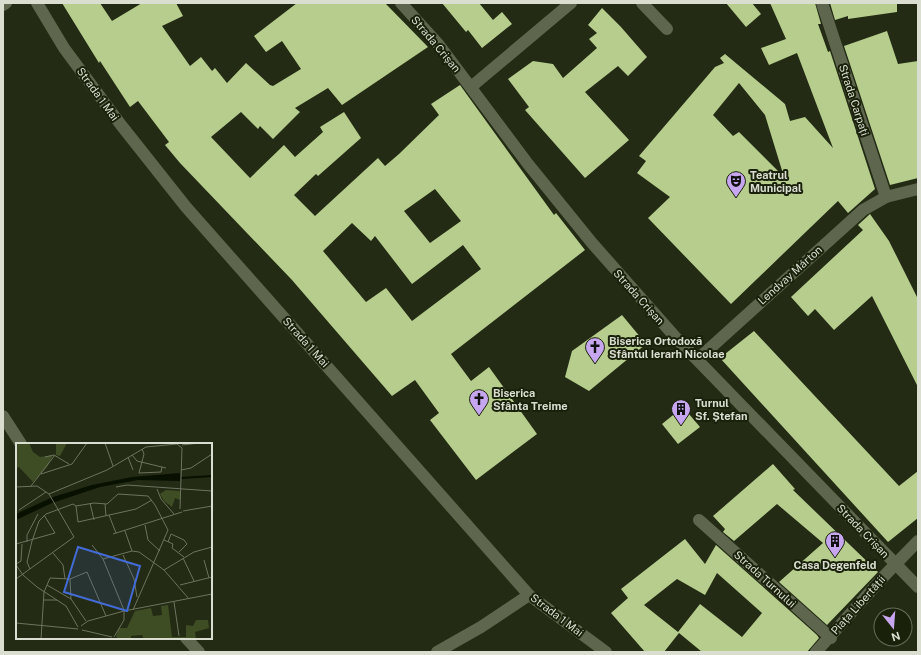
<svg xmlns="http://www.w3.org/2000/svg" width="921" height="655" font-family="'Public Sans',sans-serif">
  <rect width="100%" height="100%" fill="#232b14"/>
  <g fill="#b6cd8d" fill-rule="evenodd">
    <path d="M62 3H100L112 21 142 3H176L183 16 162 26 190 66 201 57 212 71 215 68 227 83 246 63 270 85 273 86 301 69 282 41 266 52 254 36 297 3H385L428 47 342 105 328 88 295 108 300 112 273 139 260 126 258 129 241 112 211 137 250 178 284 145 295 157 323 132 320 127 344 112 361 138 318 176 316 174 294 195 315 216 378 158 385 166 399 154 439 115 431 104 460 85 554 215 556 213 585 250 451 354 471 381 489 367 537 434 476 480 430 420 439 413 415 380 392 396 292 280 180 163 165 145 169 142 138 101 130 107 100 61 99 63ZM435 189 461 221 430 243 404 211ZM352 223 371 241 375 236 412 284 463 245 481 269 412 321 386 288 366 302 323 251Z"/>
    <path d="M442 3H479L493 20 502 12 512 24 482 48 468 30 466 32Z"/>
    <path d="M726 3H752L761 14 746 27Z"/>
    <path d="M770 3H815L821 24H818L828 52 830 51 875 189 848 213 838 201 731 304 648 218 670 197 637 173 646 161 639 156 715 67 724 63 720 58 725 54 785 104 790 121 805 117 833 148 797 53 769 65 761 48 786 39ZM739 83 765 115 784 177 739 132 733 136 713 115Z"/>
    <path d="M830 3H897V12L848 19V16L835 20Z"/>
    <path d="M602 8 621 27 647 57 628 76 618 66 585 92 629 140 585 178 525 110 529 107 508 79 533 61 553 64 563 78 597 48 589 39 597 33 588 25Z"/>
    <path d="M887 31 898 64 918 61V178L890 185 844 46Z"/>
    <path d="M870 214 889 241 918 299V387L872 296 834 330 815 309 808 316 791 297 863 230 858 225Z"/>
    <path d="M622 315 646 344 589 391 565 377 572 351Z"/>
    <path d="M754 331 899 486 918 471V518L888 542 720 358Z"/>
    <path d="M683 407 700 427 678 444 662 424Z"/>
    <path d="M773 464 795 489 793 490 878 572 827 625 779 582 823 543 777 504 734 541 723 532 725 529 713 516Z"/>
    <path d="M685 539 705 564 716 545 817 635 819 638 807 652H702L679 633 664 652H645L611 613 628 598 621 589ZM717 573 762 613 742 637 700 604 678 632 644 605 677 579 705 595Z"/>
  </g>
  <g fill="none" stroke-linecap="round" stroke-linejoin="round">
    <g stroke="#5e674e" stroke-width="12">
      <path d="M37 3 64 48 121 125 186 207 529 595 606 652"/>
      <path d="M401 3 439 45 528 164 592 243 677 339 918 587"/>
      <path d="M642 3 667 29"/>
      <path d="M822 3 886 197"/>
      <path d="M3 5 6 3"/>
      <path d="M471 87 571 3"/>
      <path d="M698 359 863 210 886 197 918 189"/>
      <path d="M3 416 21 444"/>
      <path d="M699 520 831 638"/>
      <path d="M186 638 199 652"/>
      <path d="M437 652 481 627 529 595"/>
      <path d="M816 652 886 574 918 541"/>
    </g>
  </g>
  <defs>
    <symbol id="theatre-pin" viewBox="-11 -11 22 30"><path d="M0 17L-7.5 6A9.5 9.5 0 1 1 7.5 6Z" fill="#c7a6f0" stroke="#1a210b"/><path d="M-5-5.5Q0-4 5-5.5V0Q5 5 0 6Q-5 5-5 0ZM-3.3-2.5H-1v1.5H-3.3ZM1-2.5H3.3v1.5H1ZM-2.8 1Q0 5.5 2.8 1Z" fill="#111"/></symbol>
    <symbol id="church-pin" viewBox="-11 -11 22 30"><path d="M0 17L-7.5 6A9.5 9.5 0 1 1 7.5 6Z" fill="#c7a6f0" stroke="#1a210b"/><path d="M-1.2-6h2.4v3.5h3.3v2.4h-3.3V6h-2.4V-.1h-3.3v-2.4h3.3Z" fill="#111"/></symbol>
    <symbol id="building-pin" viewBox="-11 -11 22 30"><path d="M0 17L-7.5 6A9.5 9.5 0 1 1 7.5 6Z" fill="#c7a6f0" stroke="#1a210b"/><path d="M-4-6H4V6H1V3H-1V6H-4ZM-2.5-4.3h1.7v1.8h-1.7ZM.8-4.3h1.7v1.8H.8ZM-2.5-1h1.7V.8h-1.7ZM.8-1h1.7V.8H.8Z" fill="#111"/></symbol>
  </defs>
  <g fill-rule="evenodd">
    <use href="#theatre-pin" x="725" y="170" width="22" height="30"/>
    <use href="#church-pin" x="584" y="336" width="22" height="30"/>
    <use href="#church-pin" x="468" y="388" width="22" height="30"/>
    <use href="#building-pin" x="670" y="398" width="22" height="30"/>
    <use href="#building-pin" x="824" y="530" width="22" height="30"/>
  </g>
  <g text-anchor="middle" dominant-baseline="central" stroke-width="4" stroke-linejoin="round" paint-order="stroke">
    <g font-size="11" fill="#d9ded0" stroke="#1a210b">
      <text transform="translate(436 44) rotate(50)">Strada Crișan</text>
      <text transform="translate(98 94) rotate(54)">Strada 1 Mai</text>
      <text transform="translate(854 100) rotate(72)">Strada Carpați</text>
      <text transform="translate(790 275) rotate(-42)">Lendvay Márton</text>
      <text transform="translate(639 297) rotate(48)">Strada Crișan</text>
      <text transform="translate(306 342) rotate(48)">Strada 1 Mai</text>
      <text transform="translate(863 531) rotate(46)">Strada Crișan</text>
      <text transform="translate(765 579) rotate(42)">Strada Turnului</text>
      <text transform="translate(858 605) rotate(-48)">Piața Libertății</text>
      <text transform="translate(557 615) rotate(37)">Strada 1 Mai</text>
    </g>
    <g font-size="11" font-weight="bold" fill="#d9ded0" stroke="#1a210b" text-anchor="start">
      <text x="750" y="175">Teatrul<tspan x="750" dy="13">Municipal</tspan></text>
      <text x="609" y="341">Biserica Ortodoxă<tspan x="609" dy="13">Sfântul Ierarh Nicolae</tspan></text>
      <text x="493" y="393">Biserica<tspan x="493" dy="13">Sfânta Treime</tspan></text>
      <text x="695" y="403">Turnul<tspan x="695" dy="13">Sf. Ștefan</tspan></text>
      <text x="835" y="565" text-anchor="middle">Casa Degenfeld</text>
    </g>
  </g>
  <g transform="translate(16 443)">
    <rect width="196" height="196" fill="#232b14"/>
    <path d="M0 0H13L17 9 24 14 37 12 31 24 17 39 3 24 0 25ZM40 0H51L44 13 40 12ZM150 47 164 48V57L159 55 156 64 148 58 144 51ZM152 162 156 194H170V182L177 183 180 177H192L193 185 179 189 180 196H128L126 192 115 193V196H102L100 193 103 185H111L119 168 135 165 137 173 146 172 145 163Z" fill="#3f4d24"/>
    <path d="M164 30V38L122 37 84 44 36 60 0 77V71L37 54 76 42 116 34Z" fill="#081000"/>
    <path fill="none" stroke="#081000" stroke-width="2" d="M165 35 196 33"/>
    <path fill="none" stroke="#6c735f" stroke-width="1" d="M89 0 97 23M166 2 184 0M126 6 128 11 123 30 145 29 146 24M116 12 121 18 150 25M29 14 38 12 53 21M112 14 117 27M165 27 175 25 196 11M25 31 56 21 71 0M15 43 39 12M0 44 21 43 33 51 58 94 0 136M100 44 111 42 196 48M141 46 145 56 158 71M33 51 91 27 130 4 161 1 166 5 164 66M74 60 78 77M89 61 90 73M60 63 62 79 120 66 136 57M3 67 30 49M167 68 196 63M93 72 100 90M129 82 132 97 144 108M109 88 116 108M97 91 166 69M148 97 157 101 156 105 168 114M11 99V92L22 71M152 99 155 91 168 97 171 101 163 109M0 101 39 90 28 72M76 102 87 116 108 167V177L98 194M37 110 47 122 49 136M107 112 118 136 121 154M167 115 178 138M87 116 116 108 123 109 148 127 173 156M188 117 193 135M0 121 5 118 6 101M0 122 7 132 21 144 50 163 62 184M14 126 11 119 16 98 23 78 30 71 57 61 60 63 78 60 91 61 102 51 132 53 139 62 152 87 117 167M148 127 178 109 196 104M34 135 54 136 71 129 90 173M54 136 55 156 70 178M31 142 55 156M164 142 196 134M27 157H41M158 159 163 193M0 180 62 186M65 183 72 178 108 168 196 151M66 187 96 194M25 196 28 149 34 135"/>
    <path fill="#436bd6" fill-opacity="0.15" stroke="#436bd6" stroke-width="2" d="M62 104 124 123 111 168 48 149Z"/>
    <rect width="196" height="196" fill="none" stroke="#d9ded0" stroke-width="2"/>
  </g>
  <rect width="921" height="655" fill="none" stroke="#d9ded0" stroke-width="8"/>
  <g transform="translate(893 627) rotate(163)"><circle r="19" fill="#1a210b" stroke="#666d5a"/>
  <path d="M0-3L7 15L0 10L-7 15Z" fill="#c7a6f0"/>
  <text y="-6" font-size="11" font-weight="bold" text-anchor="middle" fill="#d9ded0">N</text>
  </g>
</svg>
